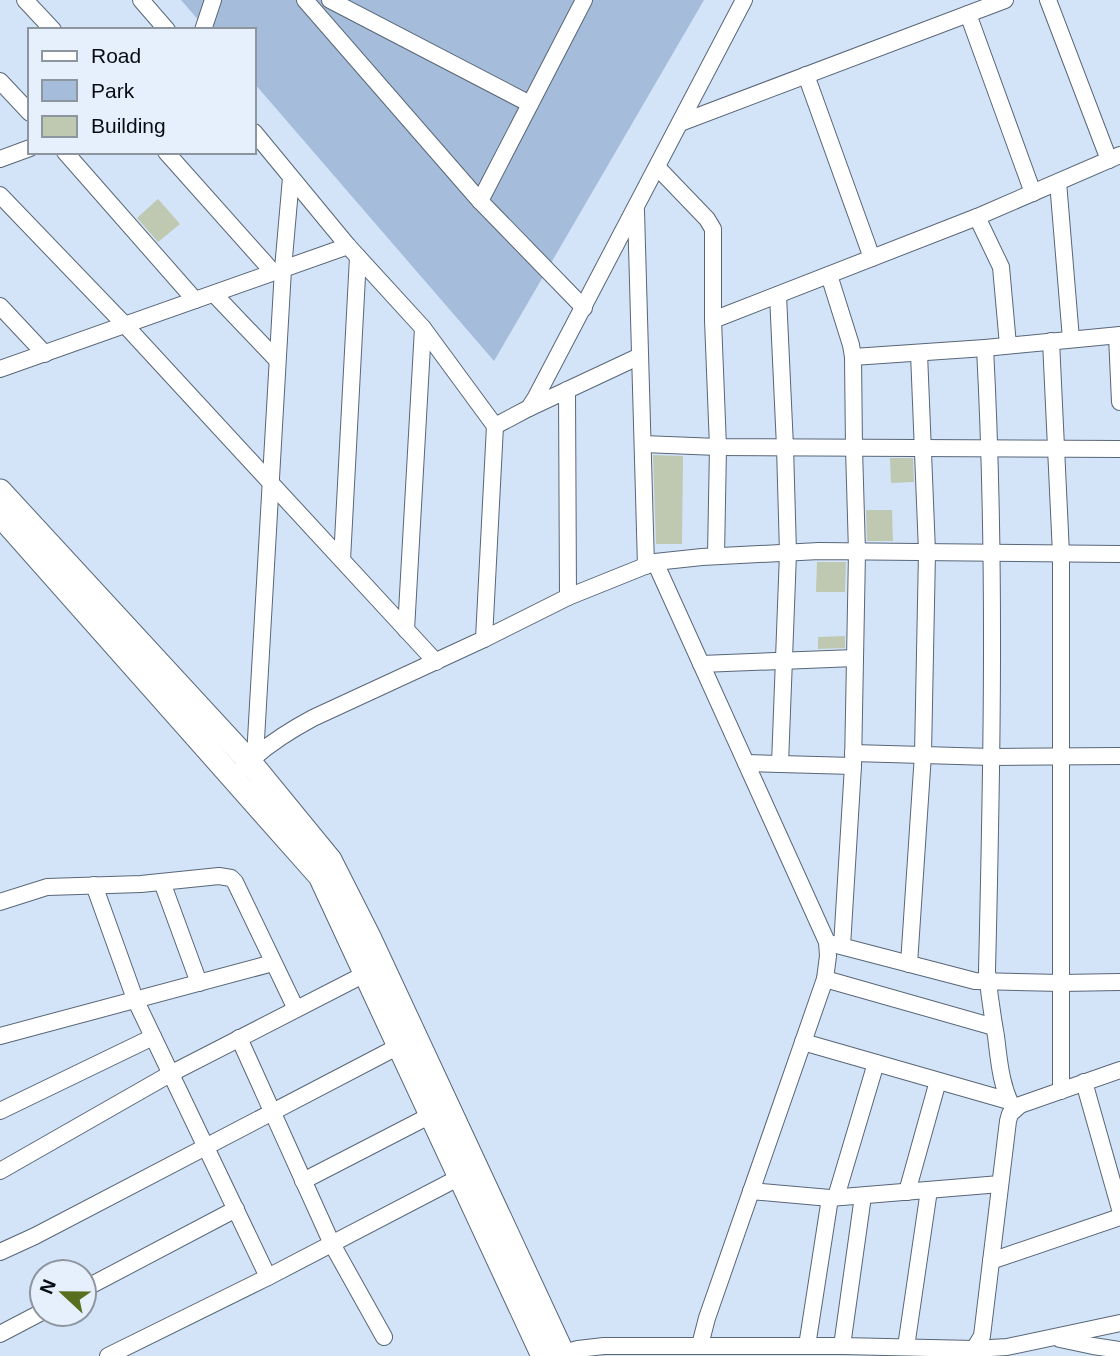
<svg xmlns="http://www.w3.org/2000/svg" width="1120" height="1356" font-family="Helvetica,sans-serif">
  <rect width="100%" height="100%" fill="#d3e4f8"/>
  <path fill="#a5bdda" d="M181 0H704L494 361 254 83V30H207Z"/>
  <g fill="#bfc8b0">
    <path d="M158 199 180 224 158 242 137 218Z"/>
    <path d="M653 455 683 456 682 544H656Z"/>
    <path d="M890 458H913L914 482 891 483Z"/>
    <path d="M866 510H892L893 541H867Z"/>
    <path d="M817 562H846L845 592H816Z"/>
    <path d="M845 636V648L818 649V637Z"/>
  </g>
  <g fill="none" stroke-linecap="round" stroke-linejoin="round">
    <defs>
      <g id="street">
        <path d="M25 0 53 30"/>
        <path d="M141 0 167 30"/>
        <path d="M305 0 480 201 584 308"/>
        <path d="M330 0 530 104"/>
        <path d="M1048 0 1109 160"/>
        <path d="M968 14 1033 193"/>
        <path d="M203 30 213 0"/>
        <path d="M806 75 872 258"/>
        <path d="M0 81 30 113"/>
        <path d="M680 123 1005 0"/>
        <path d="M254 132 348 246 423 328 495 426 529 408 536 397 744 0"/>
        <path d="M65 152 195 300"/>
        <path d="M166 152 273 272"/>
        <path d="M0 159 30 148"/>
        <path d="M657 167 707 219 713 229V320L718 447 716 556"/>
        <path d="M1058 182 1071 339"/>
        <path d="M0 195 125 325 436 662"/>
        <path d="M480 201 584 0"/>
        <path d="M636 211 646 566"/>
        <path d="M977 217 1001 267 1008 345"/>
        <path d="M829 275 851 345 853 357 854 448 857 552 853 766 842 946"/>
        <path d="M214 294 277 360"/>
        <path d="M778 295 785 447 788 553 780 764"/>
        <path d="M0 306 45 354"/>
        <path d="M713 320 977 217 1120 155"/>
        <path d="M1117 336 1120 402"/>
        <path d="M1051 341 1061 554V1091"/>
        <path d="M985 348C996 556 992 763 987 971 989 993 992 1014 996 1036 999 1061 1001 1088 1014 1110"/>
        <path d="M853 357 985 348 1120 335"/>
        <path d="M0 369 348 246"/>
        <path d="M567 390 568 597"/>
        <path d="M529 408 640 356"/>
        <path d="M643 444 718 447 1120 449"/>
        <path d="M342 560 358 257"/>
        <path d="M655 562 827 942 828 956 825 979 707 1318 700 1345"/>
        <path d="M406 630 423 328"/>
        <path d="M484 639 495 426"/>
        <path d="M701 664 855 658"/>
        <path d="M853 753 992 757 1120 756"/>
        <path d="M255 757 283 269 291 178"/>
        <path d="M746 763 853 766"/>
        <path d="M243 768C263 747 287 732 313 718L484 639 568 597 655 562 702 557 819 551 1120 554"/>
        <path d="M162 882 199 983"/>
        <path d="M94 885 135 999 268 1277"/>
        <path d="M0 902 47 887 141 884 219 876 231 878 235 882 296 1009"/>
        <path d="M833 944 975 981 1061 983 1120 982"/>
        <path d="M909 964 923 754 927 552 919 353"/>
        <path d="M825 979 994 1027"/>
        <path d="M0 1036 273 963"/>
        <path d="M239 1038 332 1244 384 1337"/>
        <path d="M803 1042 1009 1101"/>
        <path d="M1084 1082 1120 1209"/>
        <path d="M0 1111 153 1037"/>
        <path d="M0 1171 170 1074 365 974"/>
        <path d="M303 1181 431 1115"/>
        <path d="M751 1191 830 1198 1000 1184"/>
        <path d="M907 1192 938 1081"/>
        <path d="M836 1197 876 1063"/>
        <path d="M0 1252 35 1236 399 1046"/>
        <path d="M991 1261 1120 1217"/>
        <path d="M84 1289 236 1209"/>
        <path d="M0 1334 42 1312"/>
        <path d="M1060 1339 1093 1346 1120 1350"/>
        <path d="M807 1346 830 1198"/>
        <path d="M842 1346 863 1196"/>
        <path d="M906 1347 929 1190"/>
        <path d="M974 1349 1007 1347 1120 1323"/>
        <path d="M556 1355 578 1349 604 1346H842L974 1349 982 1336 1008 1121 1010 1114 1020 1105 1120 1070"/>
        <path d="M108 1356 268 1277 460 1177"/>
      </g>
      <g id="secondary">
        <path d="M0 491 249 761 330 860 370 939 564 1356"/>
        <path d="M0 515 320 876 543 1356"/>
      </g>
    </defs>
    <use href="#street" stroke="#586677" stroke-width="18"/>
    <use href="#secondary" stroke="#586677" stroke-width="25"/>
    <use href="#street" stroke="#fff" stroke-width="16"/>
    <use href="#secondary" stroke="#fff" stroke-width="23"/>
  </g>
  <rect x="28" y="28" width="228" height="126" fill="#e6f0fd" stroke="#8d959f" stroke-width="2"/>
  <rect x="42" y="51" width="35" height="10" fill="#ffffff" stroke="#8d959f" stroke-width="2"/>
  <text x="91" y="63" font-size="21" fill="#080d13">Road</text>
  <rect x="42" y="80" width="35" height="21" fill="#a5bdda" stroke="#8d959f" stroke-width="2"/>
  <text x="91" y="98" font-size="21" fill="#080d13">Park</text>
  <rect x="42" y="116" width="35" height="21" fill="#bfc8b0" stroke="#8d959f" stroke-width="2"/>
  <text x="91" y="133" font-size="21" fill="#080d13">Building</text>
  <g transform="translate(63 1293) rotate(292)"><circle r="33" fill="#e6f0fd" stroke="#8d959f" stroke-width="2"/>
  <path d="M0-5L12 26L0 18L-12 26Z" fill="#586f1f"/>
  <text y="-10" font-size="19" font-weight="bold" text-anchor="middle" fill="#080d13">N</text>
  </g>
</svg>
